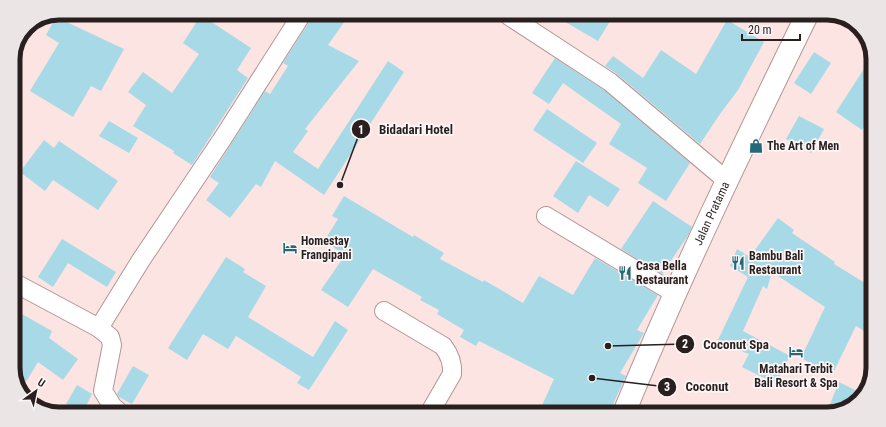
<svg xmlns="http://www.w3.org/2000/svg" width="886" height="427" font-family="'Roboto Condensed',sans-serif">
  <rect width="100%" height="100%" fill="#fce4e3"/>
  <g fill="#a8d9e6">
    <path d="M314 14 349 15 328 45 359 61 305 129 308 131 293 152 318 169 388 61 404 72 324 195 275 161 261 187 256 184 230 218 206 200 219 183 210 177 265 91 270 94 288 66 283 63Z"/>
    <path d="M201 15 251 48 237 70 248 78 192 165 173 153 174 151 133 126 146 105 128 92 143 72 172 93 199 54 183 43Z"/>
    <path d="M555 16H613L598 41Z"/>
    <path d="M56 17 124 49 101 91 91 86 73 117 30 91 59 43 46 35Z"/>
    <path d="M727 20 764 42 738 90 720 114 700 144 617 74 605 66 613 56 643 78 661 50 696 74Z"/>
    <path d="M814 52 831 63 811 94 794 83Z"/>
    <path d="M873 55 872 114 862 130 836 112Z"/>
    <path d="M555 58 604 90 690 163 666 201 638 183 647 168 609 144 621 124 563 83 549 104 532 93Z"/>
    <path d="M547 109 597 143 583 163 533 130Z"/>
    <path d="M799 116 824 129 811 153 786 139Z"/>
    <path d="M109 121 138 138 129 153 99 136Z"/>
    <path d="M44 140 54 148 59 141 118 181 98 210 53 180 45 191 20 172Z"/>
    <path d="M576 161 620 189 608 207 589 195 578 213 553 196Z"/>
    <path d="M344 196 413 237 414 235 444 253 440 259 483 282 484 280 523 303 539 276 573 295 595 258 658 295 637 330 644 333 620 373 626 376 609 413 539 412 554 379 479 341 476 346 460 337 464 330 437 314 439 310 420 300 422 297 373 269 348 307 321 290 345 255 324 241 338 219 332 216Z"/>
    <path d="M653 201 692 227 689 234 662 274 621 249Z"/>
    <path d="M778 218 794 230 792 233 835 262 834 264 870 286 869 334 856 326 832 375 801 358 825 307 772 272 767 289 763 286 743 331 790 356 776 384 742 367 749 354 717 342 748 277 730 266 737 249 750 257Z"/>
    <path d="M62 239 116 272 107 287 68 263 53 287 38 277Z"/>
    <path d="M226 257 245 269 243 272 266 286 248 317 313 357 335 321 348 330 309 390 297 383 301 377 236 336 228 349 203 334 187 360 168 348Z"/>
    <path d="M13 309 52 331 49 338 78 359 63 380 38 362 20 392 13 372Z"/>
    <path d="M133 366 149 375 132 404 119 397 117 394Z"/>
    <path d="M839 382 863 394 852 406 826 414Z"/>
    <path d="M77 385 92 394 84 410H75L66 404Z"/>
  </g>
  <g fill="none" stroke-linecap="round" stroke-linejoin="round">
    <defs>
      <g id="street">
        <path d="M509 16 610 82 726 180"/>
        <path d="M546 216 674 293"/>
        <path d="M13 282 99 328 110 337 112 345 103 391 113 407 117 410"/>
        <path d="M384 311 443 346C450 355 453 363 452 374L430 412"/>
        <path d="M99 328 141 260 223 138 302 14"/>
      </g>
      <g id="secondary">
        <path id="s1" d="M624 413C679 278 742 148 806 17"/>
      </g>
    </defs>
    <use href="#street" stroke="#b29695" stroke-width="20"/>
    <use href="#secondary" stroke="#b29695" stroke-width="24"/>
    <use href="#street" stroke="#fff" stroke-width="18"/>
    <use href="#secondary" stroke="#fff" stroke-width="22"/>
  </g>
  <defs>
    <symbol id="shop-bare" viewBox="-9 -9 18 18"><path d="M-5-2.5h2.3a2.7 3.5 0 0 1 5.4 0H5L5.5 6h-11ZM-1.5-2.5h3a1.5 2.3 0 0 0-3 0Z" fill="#236979" stroke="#fcf6f6" stroke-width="2.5" paint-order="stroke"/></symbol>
    <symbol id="hotel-bare" viewBox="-9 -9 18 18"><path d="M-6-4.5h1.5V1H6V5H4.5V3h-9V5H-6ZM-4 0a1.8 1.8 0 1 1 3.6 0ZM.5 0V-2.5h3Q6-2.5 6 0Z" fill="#236979" stroke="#fcf6f6" stroke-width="2.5" paint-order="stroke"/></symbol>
    <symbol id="restaurant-bare" viewBox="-9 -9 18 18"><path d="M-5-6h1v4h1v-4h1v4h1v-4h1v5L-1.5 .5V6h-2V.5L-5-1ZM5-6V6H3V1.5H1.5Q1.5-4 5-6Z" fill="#236979" stroke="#fcf6f6" stroke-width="2.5" paint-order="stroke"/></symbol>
  </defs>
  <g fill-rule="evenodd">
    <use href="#shop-bare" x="746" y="136" width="20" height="20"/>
    <use href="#hotel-bare" x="280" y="238" width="20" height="20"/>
    <use href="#restaurant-bare" x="728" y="253" width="20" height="20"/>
    <use href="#restaurant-bare" x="615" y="263" width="20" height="20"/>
    <use href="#hotel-bare" x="786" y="342" width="20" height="20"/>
  </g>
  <g text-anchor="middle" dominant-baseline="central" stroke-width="3.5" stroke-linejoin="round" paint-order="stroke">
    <g font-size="12" font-weight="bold" fill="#2a1f1f" stroke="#fcf6f6" text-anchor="start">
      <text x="767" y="146">The Art of Men</text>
      <text x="301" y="241">Homestay<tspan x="301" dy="14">Frangipani</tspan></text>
      <text x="749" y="256">Bambu Bali<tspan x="749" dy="14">Restaurant</tspan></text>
      <text x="636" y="266">Casa Bella<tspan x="636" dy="14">Restaurant</tspan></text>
      <text x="796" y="369" text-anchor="middle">Matahari Terbit<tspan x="796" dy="14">Bali Resort &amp; Spa</tspan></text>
    </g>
    <g font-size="12" fill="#2a1f1f" stroke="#fcf6f6">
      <text stroke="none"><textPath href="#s1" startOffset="218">Jalan Pratama</textPath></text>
    </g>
  </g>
  <path d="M0 0H886V427H0ZM59 20H827A39 39 0 0 1 866 59V368A39 39 0 0 1 827 407H59A39 39 0 0 1 20 368V59A39 39 0 0 1 59 20Z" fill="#ebe5e5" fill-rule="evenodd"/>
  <path fill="none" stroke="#2a1f1f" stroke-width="5" d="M59 20H827A39 39 0 0 1 866 59V368A39 39 0 0 1 827 407H59A39 39 0 0 1 20 368V59A39 39 0 0 1 59 20Z"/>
  <path fill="none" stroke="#2a1f1f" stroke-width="1.5" d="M340 185L361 129M608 346L685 344M592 378L667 387"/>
  <g fill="#2a1f1f" stroke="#fcf6f6" stroke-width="1.5">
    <circle cx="340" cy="185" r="4"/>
    <circle cx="608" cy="346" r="4"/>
    <circle cx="592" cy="378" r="4"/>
    <circle cx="361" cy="129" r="10"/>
    <circle cx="685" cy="344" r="10"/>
    <circle cx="667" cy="387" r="10"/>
  </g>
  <g font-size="12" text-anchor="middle" font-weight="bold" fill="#fff">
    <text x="361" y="134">1</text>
    <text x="685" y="348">2</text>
    <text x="667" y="391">3</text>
  </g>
  <g font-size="13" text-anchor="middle" font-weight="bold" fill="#2a1f1f" stroke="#fcf6f6" stroke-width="3.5" stroke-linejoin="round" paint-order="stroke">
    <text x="416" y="134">Bidadari Hotel</text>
    <text x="736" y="349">Coconut Spa</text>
    <text x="707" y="391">Coconut</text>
  </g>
  <g transform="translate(36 391) rotate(33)" stroke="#fcf6f6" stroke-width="3" paint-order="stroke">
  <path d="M0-3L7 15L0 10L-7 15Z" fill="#2a1f1f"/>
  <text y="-6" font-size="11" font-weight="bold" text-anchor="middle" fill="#2a1f1f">U</text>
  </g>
  <path d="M742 34v6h58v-6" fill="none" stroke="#2a1f1f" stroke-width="2"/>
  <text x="748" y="34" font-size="12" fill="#2a1f1f" stroke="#fcf6f6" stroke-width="3" paint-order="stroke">20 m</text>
</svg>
